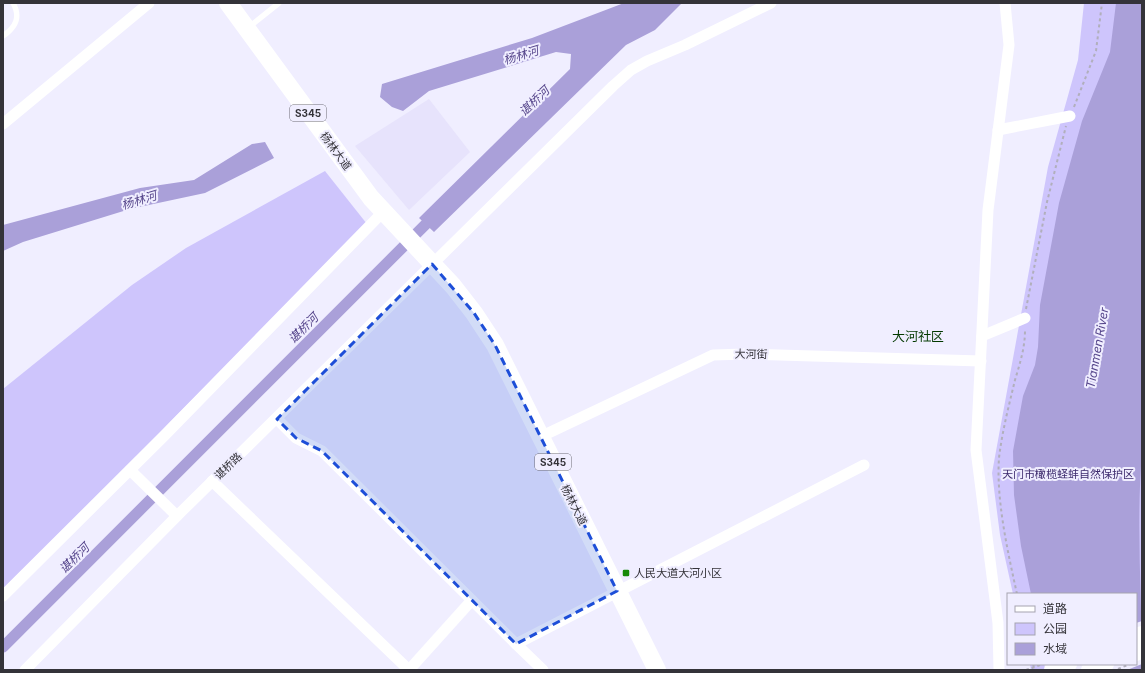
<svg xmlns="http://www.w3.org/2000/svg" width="1145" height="673" font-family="Inter,'Noto Sans SC',sans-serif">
  <rect width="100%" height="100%" fill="#f0eeff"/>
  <path fill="#e7e3fc" d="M429 99 470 152 409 210 355 146Z"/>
  <g fill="#cec5fc">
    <path d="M1084 3H1142V670H1031L1030 664H1136V594H1013L1000 535 992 473 1048 167 1078 60Z"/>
    <path d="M325 171 367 224 3 590V389L132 285 186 248Z"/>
  </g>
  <g fill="#aaa0d9">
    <path d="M624 3H682L655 30 626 45 434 232 419 218 570 69 571 54 556 52 429 91 403 111 392 107 380 97 382 84 532 38Z"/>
    <path d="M1116 3H1142V453C1136 525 1142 598 1142 670H1048L1136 664V594H1031L1021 546 1014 495 1013 451 1023 396 1035 365 1038 347 1040 305 1059 203 1082 121 1110 52Z"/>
    <path d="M265 142 274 158 205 193 130 209 23 242 3 251V225L140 188 194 180 252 144Z"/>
  </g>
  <path fill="#f0eeff" d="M1142 621V664L1127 670H1046L1044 664H1136V623Z"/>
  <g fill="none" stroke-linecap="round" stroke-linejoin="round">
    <path stroke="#aaa0d9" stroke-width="11" d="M3 647 435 215"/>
    <g stroke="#b1afbc" stroke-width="2" stroke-dasharray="3 3" stroke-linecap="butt">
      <path d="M1074 107 1096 51 1102 3"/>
      <path d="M1026 309 1047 202 1066 126"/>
      <path d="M1017 594C1008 553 996 500 999 458 1002 432 1009 405 1015 380 1020 363 1025 348 1025 330"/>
      <path d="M1033 664 1035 670"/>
      <path d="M1118 669 1130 664"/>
      <path d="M1026 670 1040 665"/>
    </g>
    <g stroke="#fff" stroke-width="5.5">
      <path d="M249 27 279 3"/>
      <path d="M3 36C16 27 21 17 13 3"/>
    </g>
    <g stroke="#fff" stroke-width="11">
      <path d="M3 124 149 3"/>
      <path d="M998 130 1070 116"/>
      <path d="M982 336 1025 318"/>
      <path d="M277 419 296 438 322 451 516 644"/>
      <path d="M540 437 713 355 746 354 981 361"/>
      <path d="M130 470 177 516"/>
      <path d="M212 481 409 670"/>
      <path d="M3 596 164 436 383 212"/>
      <path d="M25 670 182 511 613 86 631 70 647 61 685 45 771 3"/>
      <path d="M409 670 472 600"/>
      <path d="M543 670 516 644 864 465"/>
      <path d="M999 670 998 623 976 450 988 210 1009 45 1005 3"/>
    </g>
    <g stroke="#fff" stroke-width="18">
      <path d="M228 3 371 198 453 286 474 313 495 345 657 670"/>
      <path d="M1136 637 1142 635"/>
      <path d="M1136 652 1142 649"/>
      <path d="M1053 670 1068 664"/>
      <path d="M1090 670 1105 664"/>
    </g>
  </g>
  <path fill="#1d4ed8" fill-opacity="0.2" stroke="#1d4ed8" stroke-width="3" stroke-dasharray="8 5" stroke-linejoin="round" d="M432 264 474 313 495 345 617 591 516 644 322 451 296 438 277 419Z"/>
  <rect fill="#168908" stroke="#f0eeff" stroke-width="1.5" x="622" y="569" width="8" height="8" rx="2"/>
  <g text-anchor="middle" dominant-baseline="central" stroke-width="4" stroke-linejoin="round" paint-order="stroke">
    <g fill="#f0eeff" stroke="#6c6b74" stroke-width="1">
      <rect x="290" y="105" width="36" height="16" rx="3"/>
      <rect x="535" y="454" width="36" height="16" rx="3"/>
    </g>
    <g font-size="10" font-weight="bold" fill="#343339">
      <text x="308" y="113">S345</text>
      <text x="553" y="462">S345</text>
    </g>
    <g font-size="11" fill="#343339" stroke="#f0eeff">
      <text transform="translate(336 151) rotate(54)">杨林大道</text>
      <text transform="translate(751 354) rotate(1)">大河街</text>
      <text transform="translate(228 466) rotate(-44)">谌桥路</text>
      <text transform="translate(574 505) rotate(63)">杨林大道</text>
    </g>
    <g font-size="11" fill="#3c2a6d" stroke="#f0eeff">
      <text x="1068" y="474">天门市橄榄蛏蚌自然保护区</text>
    </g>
    <g font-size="11" fill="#343339" stroke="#f0eeff" text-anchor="start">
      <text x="634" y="573">人民大道大河小区</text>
    </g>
    <g font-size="12" font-style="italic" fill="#56468c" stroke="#f0eeff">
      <text transform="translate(521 55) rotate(-17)">杨林河</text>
      <text transform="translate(534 101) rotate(-44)">谌桥河</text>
      <text transform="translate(139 200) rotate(-17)">杨林河</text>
      <text transform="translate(303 328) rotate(-45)">谌桥河</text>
      <text transform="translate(1097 348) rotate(-80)">Tianmen River</text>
      <text transform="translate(74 558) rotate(-45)">谌桥河</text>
    </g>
    <g font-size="13" fill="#033900" stroke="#f0eeff">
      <text x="918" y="336">大河社区</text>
    </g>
  </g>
  <rect width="1145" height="673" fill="none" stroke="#343339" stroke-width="8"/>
  <rect x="1007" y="593" width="130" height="72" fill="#f0eeff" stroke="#a5a3b0"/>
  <rect x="1015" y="606" width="20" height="6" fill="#ffffff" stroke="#a5a3b0"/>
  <text x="1043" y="613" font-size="12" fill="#343339">道路</text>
  <rect x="1015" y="623" width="20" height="12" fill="#cec5fc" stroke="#a5a3b0"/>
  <text x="1043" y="633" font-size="12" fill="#343339">公园</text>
  <rect x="1015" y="643" width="20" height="12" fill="#aaa0d9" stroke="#a5a3b0"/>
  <text x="1043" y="653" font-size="12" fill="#343339">水域</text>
</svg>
